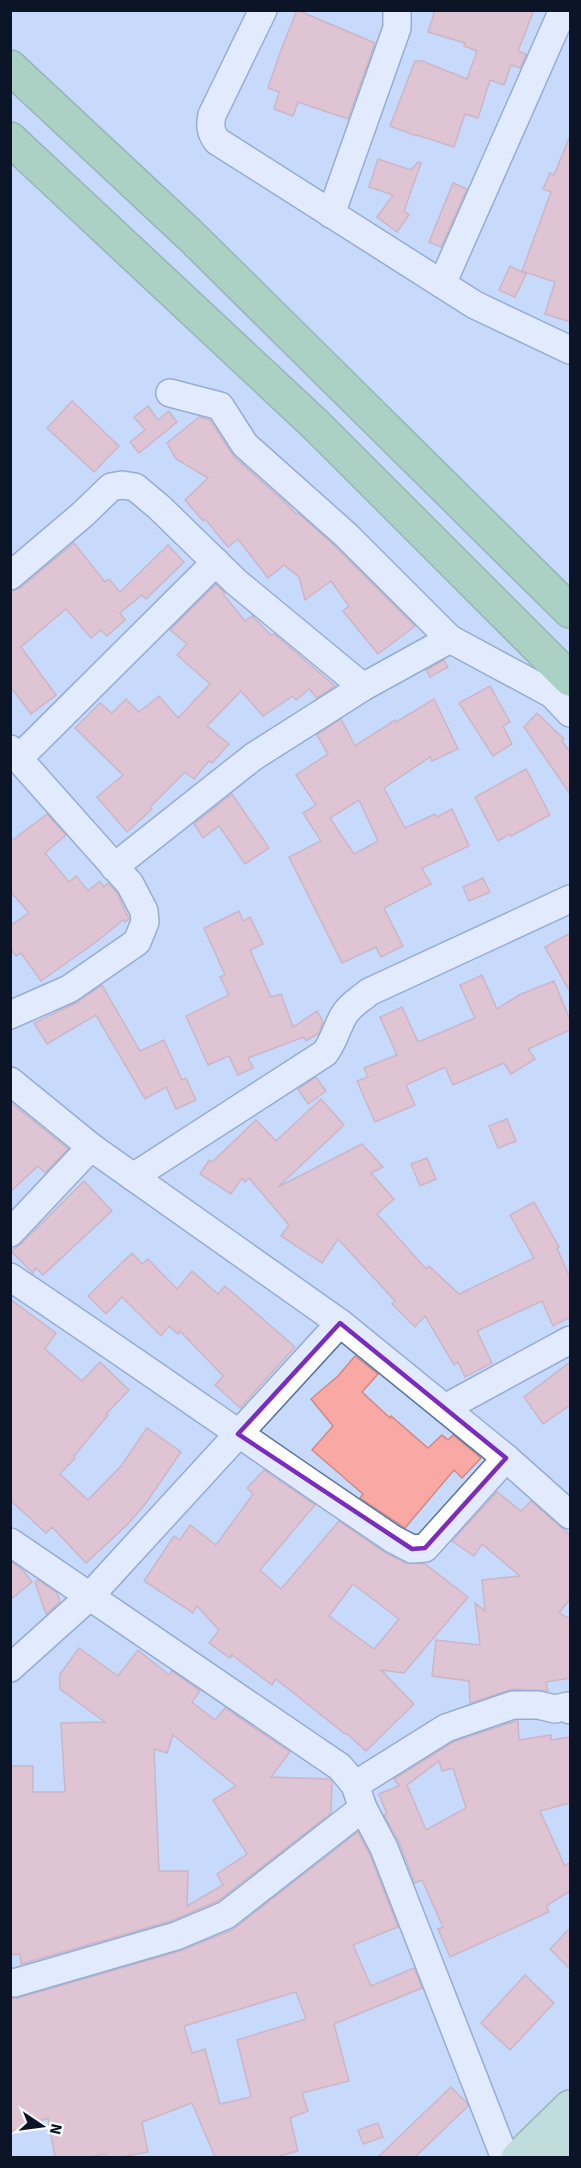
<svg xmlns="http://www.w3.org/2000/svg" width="581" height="2168" font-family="'Source Sans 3',sans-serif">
  <rect width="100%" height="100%" fill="#c8dafb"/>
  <g fill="#faa8a3" stroke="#cc8a86" stroke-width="1.5" fill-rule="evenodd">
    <path d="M297 10 375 43 348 119 298 102 293 116 274 109 279 92 268 88 281 50Z"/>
    <path d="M435 10H534L518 51 526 54 520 68 511 65 504 85 490 80 478 118 465 114 454 147 417 135 416 136 390 126 415 61H422L467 79 477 51 464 46 465 43 428 32Z"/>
    <path d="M570 136V322L545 314 555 282 522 271 551 192 543 189 550 173 554 175Z"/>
    <path d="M378 159 411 170 418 162 421 163 404 211 409 215 397 232 377 217 393 195 369 187Z"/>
    <path d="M453 183 467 189 441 247 429 242Z"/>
    <path d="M510 266 526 274 515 297 499 290Z"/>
    <path d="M72 401 119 446 94 472 47 428Z"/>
    <path d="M148 406 158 420 169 411 177 422 139 453 130 442 145 430 134 417Z"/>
    <path d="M199 417 210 420 234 457 288 505 296 514 298 513 335 546 415 626 378 654 343 611 349 606 331 581 305 600 299 577 284 565 268 578 238 539 228 547 205 519 203 521 185 500 208 478 176 459 167 443Z"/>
    <path d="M74 543 105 582 109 579 120 592 168 545 184 562 146 599 142 595 120 613 125 620 107 636 101 630 91 638 66 609 21 647 56 695 31 714 10 686V591L20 588Z"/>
    <path d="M216 584 225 593 223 594 245 621 252 616 271 635 274 634 335 686 317 698 309 689 296 700 293 696 263 716 241 691 207 726 229 744 212 763 209 761 194 779 185 772 150 807 152 809 127 832 97 797 123 775 75 728 100 703 112 713 126 699 139 712 159 696 178 718 210 684 177 655 187 644 170 630Z"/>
    <path d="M444 660 448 667 430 677 426 670Z"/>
    <path d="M490 686 510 722 503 726 512 744 493 756 459 703Z"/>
    <path d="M434 699 458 749 432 761 430 757 384 788 405 828 435 814 437 817 452 809 469 846 422 868 431 884 384 908 403 946 381 957 376 947 342 963 289 857 321 841 303 813 316 805 296 775 328 754 317 735 341 719 355 746 395 720 396 722ZM359 800 378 841 354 854 330 818Z"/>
    <path d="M537 713 564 739 562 741 570 752V794L524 727Z"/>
    <path d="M526 769 550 815 511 836 510 834 498 841 475 797Z"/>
    <path d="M232 794 269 848 245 864 219 826 203 838 194 824Z"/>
    <path d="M47 814 66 835 45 853 69 882 76 876 88 891 100 881 104 887 108 883 117 893 129 919 125 922 123 920 96 942 41 981 21 953 16 956 10 948V926L29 913 10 891V842Z"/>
    <path d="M483 878 490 892 469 901 463 887Z"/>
    <path d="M239 911 243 921 250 917 263 944 250 950 271 997 281 994 293 1027 317 1011 323 1022 319 1033 306 1041 304 1037 248 1058 253 1068 238 1075 229 1056 208 1065 186 1016 229 995 220 977 225 975 204 928Z"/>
    <path d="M570 933V992L545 947Z"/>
    <path d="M482 975 497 1009 519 995 554 981 570 1020V1030L528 1049 535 1059 511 1074 504 1063 453 1085 445 1067 406 1085 415 1105 375 1122 357 1081 368 1077 364 1068 397 1055 380 1017 402 1007 418 1042 475 1018 460 985Z"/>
    <path d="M102 985 140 1051 164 1040 182 1080 186 1078 196 1100 176 1109 166 1087 145 1099 96 1015 47 1044 34 1023 76 1003Z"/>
    <path d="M316 1077 326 1091 308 1104 298 1089Z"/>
    <path d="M321 1099 344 1125 278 1187 362 1144 383 1167 371 1173 394 1199 377 1214 426 1269 429 1266 459 1294 534 1258 510 1215 534 1202 559 1247 557 1248 570 1278V1317L553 1326 542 1301 477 1331 492 1363 465 1377 458 1362 454 1365 425 1316 415 1327 392 1304 395 1301 338 1239 322 1263 281 1236 289 1225 249 1178 245 1182 242 1178 231 1194 200 1174 209 1160 212 1162 256 1120 276 1141Z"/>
    <path d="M10 1102 68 1149 45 1173 38 1166 10 1192Z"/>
    <path d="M507 1119 516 1141 498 1148 489 1126Z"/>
    <path d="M427 1158 436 1179 420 1186 411 1164Z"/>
    <path d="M84 1181 112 1211 43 1275 36 1268 33 1273 11 1251 21 1244Z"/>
    <path d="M132 1253 142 1264 148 1259 177 1289 192 1271 218 1294 225 1286 295 1347 240 1408 215 1385 223 1376 180 1331 178 1334 169 1326 161 1336 122 1297 106 1314 88 1296Z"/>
    <path d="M10 1299 56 1333 45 1349 82 1381 100 1362 129 1390 106 1414 108 1415 74 1456 75 1458 60 1474 88 1500 121 1466 147 1428 181 1452 146 1503 127 1525 86 1563 52 1527 46 1533 10 1500Z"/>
    <path d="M355 1356 378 1374 362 1392 390 1418 391 1416 428 1448 442 1435 448 1440 453 1435 481 1458 462 1478 454 1470 405 1528 360 1498 363 1494 312 1450 333 1426 311 1399 338 1376Z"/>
    <path d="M570 1362V1405L543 1424 524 1397Z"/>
    <path d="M264 1470 315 1505 260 1570 281 1589 339 1521 384 1552 405 1563 425 1564 468 1597 404 1673 381 1670 414 1704 366 1751 346 1733 345 1734 276 1679 272 1685 232 1655 230 1658 209 1643 219 1630 197 1606 193 1613 144 1581 174 1536 180 1540 190 1525 216 1545 253 1494 247 1488ZM353 1584 399 1619 374 1649 329 1616Z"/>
    <path d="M497 1492 521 1511 531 1501 570 1535V1599L559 1613 570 1619V1678L546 1682 548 1691 513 1689 470 1703 469 1681 432 1676 436 1640 480 1645 475 1603 485 1611 482 1580 520 1576 482 1544 474 1556 452 1541Z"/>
    <path d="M10 1561 23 1570 32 1582 10 1600Z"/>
    <path d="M38 1580 57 1593 60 1602 46 1614 35 1582Z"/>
    <path d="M79 1648 118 1676 138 1650 169 1675 172 1671 200 1691 192 1702 215 1720 225 1708 290 1752 271 1777 329 1779 332 1782 331 1813 218 1901 171 1921 21 1964 20 1954 10 1955V1766H33V1792H65L61 1723 105 1722 60 1689V1674ZM173 1735 236 1786 213 1800 247 1854 217 1874 223 1885 187 1906 188 1871H159L154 1749 167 1753Z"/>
    <path d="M516 1721H518L519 1740 551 1735V1740L570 1737V1803L540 1811 565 1866 570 1862V1891L546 1906 549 1912 450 1957 438 1929 443 1927 422 1880 415 1883 399 1842 384 1815 387 1814 379 1794 399 1786 394 1779 453 1742ZM439 1761 442 1771 453 1768 466 1808 426 1830 407 1785Z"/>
    <path d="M358 1832 370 1855 398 1927 353 1945 371 1986 414 1968 422 1988 334 2024 349 2081 302 2093 308 2111 290 2118 298 2151 276 2157H215L192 2103 142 2122 148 2152 121 2157H106V2154L89 2157H55L48 2118 10 2132V1998H18L180 1951 232 1930ZM296 1992 306 2019 237 2040 251 2097 220 2104 205 2049 192 2053 184 2026Z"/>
    <path d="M570 1928V1969L550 1949Z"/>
    <path d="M525 1975 554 2003 510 2050 481 2023Z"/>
    <path d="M451 2087 466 2102 468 2106 415 2157H378Z"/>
    <path d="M378 2123 383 2137 363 2144 358 2130Z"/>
  </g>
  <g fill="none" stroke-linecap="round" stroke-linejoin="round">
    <defs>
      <g id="minor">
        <path d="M263 10 212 115C210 125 210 132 217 141L475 305 570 350"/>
        <path d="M331 214 397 28V10"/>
        <path d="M442 284 563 10"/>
        <path d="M170 393 220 406 245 445 346 535 450 639 552 694 570 713"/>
        <path d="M10 576 82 515 111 487 122 485 135 487 159 507 236 582 363 687"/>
        <path d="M10 749 130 884 144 911 145 922 137 942 69 989 10 1015"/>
        <path d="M19 758 216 562"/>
        <path d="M114 867 253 757 363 687 450 639"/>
        <path d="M10 1081 91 1147 340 1323 506 1458 570 1515"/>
        <path d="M133 1177 325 1053C334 1041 337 1027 344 1015 350 1005 361 999 369 992L570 899"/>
        <path d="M10 1233 91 1147"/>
        <path d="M10 1277C139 1363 265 1453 393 1539L412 1549 425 1548 506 1458"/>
        <path d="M445 1408 570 1340"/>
        <path d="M10 1542 340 1767 355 1785 363 1808 384 1848 505 2158"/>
        <path d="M10 1668 89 1597 340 1323"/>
        <path d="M355 1785 446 1728 513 1705H538L555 1709 568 1706 570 1710"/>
        <path d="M10 1982 14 1983 176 1936 226 1915 363 1808"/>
      </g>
      <g id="major">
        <path d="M518 2158 570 2107"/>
        <path d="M560 2158 570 2146"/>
      </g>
      <g id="highway">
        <path d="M10 67 191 236 570 611"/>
        <path d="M10 139 317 426 570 679"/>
      </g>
    </defs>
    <use href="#minor" stroke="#5973a4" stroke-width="30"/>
    <use href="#major" stroke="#5c8863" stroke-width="36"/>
    <use href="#highway" stroke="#5c8863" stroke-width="36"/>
    <use href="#minor" stroke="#fff" stroke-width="27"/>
    <use href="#major" stroke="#b7ddb5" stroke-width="33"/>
    <use href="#highway" stroke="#87c683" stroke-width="33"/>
  </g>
  <path d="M0 0H581V2168H0ZM340 1323 506 1458 425 1548 412 1549 238 1434Z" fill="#c8dafb" fill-opacity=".55" fill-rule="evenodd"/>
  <path fill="none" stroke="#7b2cbf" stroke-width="4.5" stroke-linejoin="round" d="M340 1323 506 1458 425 1548 412 1549 238 1434Z"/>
  <rect width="581" height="2168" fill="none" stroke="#0c1528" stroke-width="24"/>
  <g transform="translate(42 2126) rotate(103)" stroke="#fafafa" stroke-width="4.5" paint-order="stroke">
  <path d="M0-4.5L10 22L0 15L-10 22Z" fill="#0c1528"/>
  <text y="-9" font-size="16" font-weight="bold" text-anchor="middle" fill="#0c1528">N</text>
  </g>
</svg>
